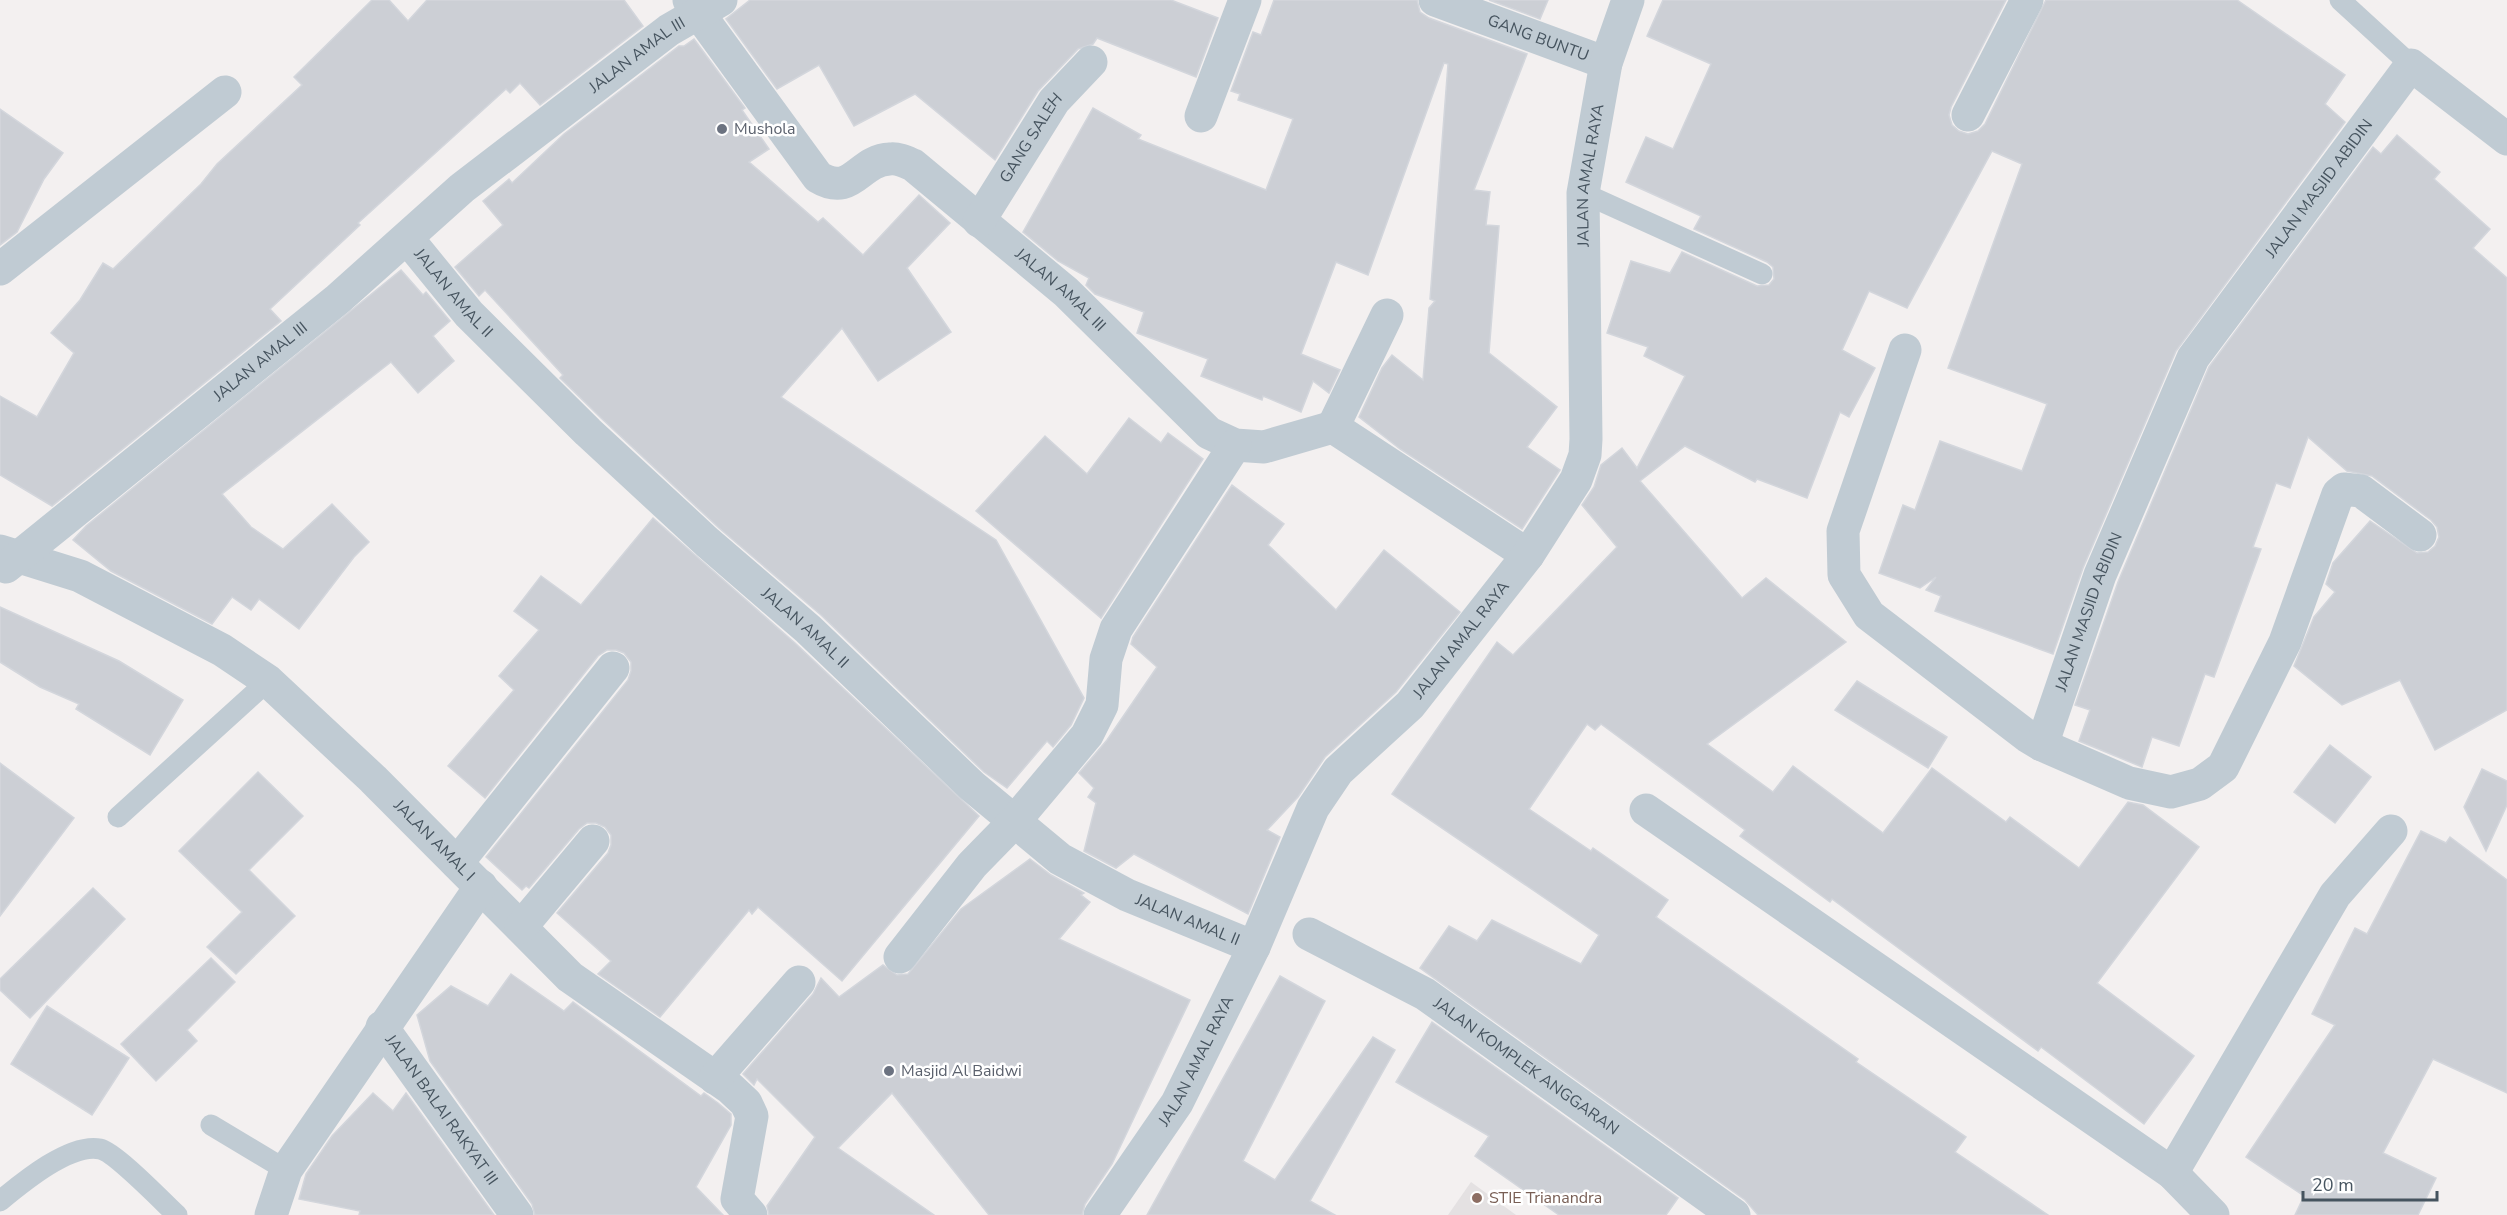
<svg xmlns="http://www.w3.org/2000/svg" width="2507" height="1215" font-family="'Nunito Sans',sans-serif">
  <rect width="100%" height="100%" fill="#f3f0f0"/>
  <path fill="#e4e1e2" d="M1471 1182 1516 1215H1448Z"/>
  <g fill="#cccfd5" stroke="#d3d6dc" stroke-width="1.5">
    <path d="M372 0H389L408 21 427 0H624L643 26 540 105 520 83 510 93 506 89 358 223 360 225 270 309 281 321 52 506 0 475V396L37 417 74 353 51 333 80 300 103 263 113 269 201 184 217 164 302 85 294 77Z"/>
    <path d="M750 0H1171L1218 18 1196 77 1097 38 1093 44 1078 49 1038 91 995 160 915 94 854 126 819 65 777 89 726 19Z"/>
    <path d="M1274 0H1417L1420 12 1429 18 1527 54 1474 190 1490 192 1486 225 1499 226 1489 353 1557 407 1527 447 1560 470 1522 529 1400 449 1359 417 1382 368 1392 355 1423 380 1429 308 1435 301 1430 299 1448 64 1444 63 1368 275 1336 262 1301 354 1340 370 1329 393 1313 381 1301 412 1263 396 1262 400 1201 376 1208 359 1137 333 1144 312 1095 294 1086 285 1089 278 1058 261 1023 232 1093 108 1141 135 1138 139 1266 190 1293 119 1238 100 1240 94 1231 91 1253 32 1261 35Z"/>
    <path d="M1489 0H1548L1540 19Z"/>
    <path d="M1663 0H2006L1951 107 1949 115 1952 125 1959 131 1968 134 1978 131 1985 124 2046 0H2237L2345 75 2325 104 2345 122 2176 351 2083 568 2053 654 1935 611 1941 596 1926 590 1936 577 1920 588 1879 573 1903 505 1915 510 1940 441 2022 471 2047 404 1948 368 2022 164 1992 151 1907 308 1869 291 1842 350 1875 368 1849 417 1840 412 1807 498 1757 479 1755 482 1685 446 1640 481 1742 598 1766 578 1846 642 1707 744 1773 792 1793 766 1883 833 1932 768 2006 822 2010 817 2079 868 2128 802 2143 805 2199 847 2097 983 2194 1056 2144 1124 2041 1047 2038 1051 1832 899 1830 902 1740 836 1745 830 1601 724 1595 730 1587 724 1529 809 1591 851 1593 848 1668 900 1656 917 1858 1059 1856 1062 1966 1137 1955 1152 2048 1215H1758L1745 1200 1420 968 1449 926 1477 941 1492 920 1581 964 1599 935 1392 794 1497 642 1513 655 1617 547 1582 505 1594 487 1601 465 1622 448 1637 468 1685 376 1644 356 1648 347 1607 333 1631 261 1670 273 1682 252 1757 286 1769 285 1774 279 1773 267 1767 262 1694 229 1701 216 1626 182 1646 137 1673 149 1711 64 1647 36Z"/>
    <path d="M694 39 745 108 742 110 769 149 749 162 818 222 823 218 863 255 919 195 950 223 907 268 951 332 878 381 842 328 781 397 996 540 1084 698 1071 725 1053 747 1047 741 1007 788 984 772 821 615 719 528 601 418 560 378 563 375 485 290 479 296 455 267 503 225 483 201 509 179 512 183 564 134 679 46H684Z"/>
    <path d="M0 109 63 153 44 179 17 232 0 245Z"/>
    <path d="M2397 135 2440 172 2434 179 2490 229 2473 248 2507 278V710L2435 750 2400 680 2342 705 2294 666 2314 617 2335 592 2326 584 2333 563 2370 521 2417 553 2428 552 2435 546 2439 537 2437 527 2431 520 2372 476 2347 471 2308 437 2290 488 2276 483 2253 547 2261 549 2214 677 2205 674 2179 746 2152 737 2142 767 2079 741 2090 710 2075 705 2118 582 2209 367 2373 147 2381 154Z"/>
    <path d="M401 270 423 295 426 292 450 321 433 336 454 361 418 393 391 362 222 494 251 527 283 549 332 504 369 542 354 557 299 629 259 599 251 610 232 597 212 624 111 571 73 540 86 526Z"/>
    <path d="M1129 418 1161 443 1168 433 1203 459 1101 618 976 511 1045 436 1087 474Z"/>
    <path d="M1232 485 1284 524 1268 545 1336 610 1384 550 1460 612 1396 692 1325 757 1298 797 1267 830 1280 837 1248 914 1134 854 1116 868 1084 851 1096 803 1088 797 1094 788 1079 773 1107 740 1157 667 1131 644 1133 637Z"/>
    <path d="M653 518 795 643 979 816 842 981 758 907 752 914 749 910 660 1017 598 974 611 961 557 913 608 853 611 845V835L605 827 596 823H587L579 829 529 888 526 886 522 890 486 857 628 680 631 671V662L624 653 616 650H607L598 656 485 798 448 766 514 690 499 676 539 630 514 611 541 576 581 605Z"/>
    <path d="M0 607 119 661 183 700 150 755 76 709 79 704 40 687 0 662Z"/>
    <path d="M1857 681 1947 737 1928 768 1835 710Z"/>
    <path d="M2330 745 2371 777 2335 823 2294 792Z"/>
    <path d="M0 763 74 818 0 916Z"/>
    <path d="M2482 769 2507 781V805L2486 851 2464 807Z"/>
    <path d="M258 772 303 816 249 870 295 916 236 974 207 947 242 912 179 851Z"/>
    <path d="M2421 831 2446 843 2450 837 2507 880V1093L2433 1059 2383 1153 2436 1178 2418 1215H2295L2304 1196 2246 1157 2335 1025 2312 1014 2355 928 2367 934Z"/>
    <path d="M1030 859 1051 875 1084 893 1081 895 1090 902 1059 939 1190 1000 1112 1164 1085 1204 1082 1215H989L892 1093 838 1148 934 1215H769L767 1206 815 1137 757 1079 754 1085 743 1074 813 994 821 978 839 997 883 965 897 975 908 974 961 909Z"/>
    <path d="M93 888 125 919 30 1018 0 990V979Z"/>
    <path d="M211 958 235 982 187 1030 197 1041 156 1081 121 1044Z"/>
    <path d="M511 974 564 1011 573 1002 701 1096 704 1093 718 1103 731 1114V1125L696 1187 723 1215H535L532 1204 430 1061 417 1015 451 986 488 1006Z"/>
    <path d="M1280 976 1325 1001 1243 1161 1275 1180 1373 1037 1395 1050 1310 1201 1335 1215H1147Z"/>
    <path d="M47 1006 129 1058 92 1115 11 1064Z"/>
    <path d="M1432 1022 1678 1198 1666 1215H1559L1475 1156 1489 1136 1396 1082Z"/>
    <path d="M373 1093 393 1111 406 1093 494 1215H359L360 1211 299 1199 306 1174 332 1136Z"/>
  </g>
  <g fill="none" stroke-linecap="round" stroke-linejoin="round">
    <g stroke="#c0cbd3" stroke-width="21">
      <path d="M2340 0 2411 65"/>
      <path d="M1583 193 1762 274"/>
      <path d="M118 817 268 681"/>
      <path d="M211 1125 286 1170"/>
      <path d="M0 1201C23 1182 70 1143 100 1149 115 1152 163 1202 177 1215"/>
    </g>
    <g stroke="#c0cbd3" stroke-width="33">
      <path id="s1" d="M689 0 818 177C853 198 858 160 890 159 898 158 906 162 913 165L1066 292 1209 433 1235 445 1264 447 1333 427 1528 555"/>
      <path id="s2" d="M1435 0 1606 63"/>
      <path d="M1968 115 2027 0"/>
      <path d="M1201 116 1245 0"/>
      <path id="s3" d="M979 221 1054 101 1091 62"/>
      <path id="s4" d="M407 238 469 314 588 432 707 542 808 629 972 786 1060 859 1127 895 1254 947"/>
      <path d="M0 269 225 92"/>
      <path d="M1905 350 1843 531 1844 575 1869 615 2027 736 2042 745 2129 783 2171 792 2200 784 2223 767 2285 642 2338 494 2344 489 2361 491 2420 535"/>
      <path d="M1333 427 1387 315"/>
      <path id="s5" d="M0 551 80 576 222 650 268 681 373 779 570 977 730 1088 746 1103 752 1116 737 1199 751 1215"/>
      <path id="s6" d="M6 567 338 299 462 188 669 30 721 0"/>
      <path id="s7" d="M2042 745 2100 575 2193 358 2411 65 2507 139"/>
      <path d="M1646 810 2172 1173 2213 1215"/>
      <path d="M457 863 613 668"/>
      <path d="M521 927 593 841"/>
      <path id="s8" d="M1309 934 1425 994 1734 1215"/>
      <path d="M900 957 972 865 1014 822 1087 735 1102 705 1106 659 1116 629 1235 445"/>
      <path id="s9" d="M382 1027 517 1215"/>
      <path d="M715 1078 799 982"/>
      <path d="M2172 1173 2335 895 2391 831"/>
      <path d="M271 1215 286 1170 481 886"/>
      <path id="s10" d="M1100 1215 1177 1103 1254 947 1313 808 1338 771 1410 705 1528 555 1576 480 1585 455 1586 439 1583 193 1606 63 1628 0"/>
    </g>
  </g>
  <g fill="#6b7280" stroke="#fff" stroke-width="2">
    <circle cx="722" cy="129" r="6"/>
    <circle cx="889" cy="1071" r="6"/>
  </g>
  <circle fill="#8d6e63" stroke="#fff" stroke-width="2" cx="1477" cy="1198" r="6"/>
  <g text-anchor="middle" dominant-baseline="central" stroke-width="5" stroke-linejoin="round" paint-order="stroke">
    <g font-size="16" fill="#46545f" stroke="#fff">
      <text stroke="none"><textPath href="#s2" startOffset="110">GANG BUNTU</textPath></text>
      <text stroke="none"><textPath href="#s6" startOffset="813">JALAN AMAL III</textPath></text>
      <text stroke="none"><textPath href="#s3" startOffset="98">GANG SALEH</textPath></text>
      <text stroke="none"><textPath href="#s10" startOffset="1190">JALAN AMAL RAYA</textPath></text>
      <text stroke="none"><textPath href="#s7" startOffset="627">JALAN MASJID ABIDIN</textPath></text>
      <text stroke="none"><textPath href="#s1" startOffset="516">JALAN AMAL III</textPath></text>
      <text stroke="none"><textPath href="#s4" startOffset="72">JALAN AMAL II</textPath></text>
      <text stroke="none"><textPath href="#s6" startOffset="327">JALAN AMAL III</textPath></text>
      <text stroke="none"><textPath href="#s7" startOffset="141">JALAN MASJID ABIDIN</textPath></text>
      <text stroke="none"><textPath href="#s4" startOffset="558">JALAN AMAL II</textPath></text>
      <text stroke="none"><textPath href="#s10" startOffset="686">JALAN AMAL RAYA</textPath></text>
      <text stroke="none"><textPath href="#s5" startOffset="530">JALAN AMAL I</textPath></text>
      <text stroke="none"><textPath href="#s4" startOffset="1044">JALAN AMAL II</textPath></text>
      <text stroke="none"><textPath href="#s10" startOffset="182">JALAN AMAL RAYA</textPath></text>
      <text stroke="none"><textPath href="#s8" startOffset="255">JALAN KOMPLEK ANGGARAN</textPath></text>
      <text stroke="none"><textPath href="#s9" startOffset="102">JALAN BALAI RAKYAT III</textPath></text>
    </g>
    <g font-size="16" fill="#5b616d" stroke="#fff" text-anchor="start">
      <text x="734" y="129">Mushola</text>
      <text x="901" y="1071">Masjid Al Baidwi</text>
    </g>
    <g font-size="16" fill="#785e54" stroke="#fff" text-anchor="start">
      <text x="1489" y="1198">STIE Trianandra</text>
    </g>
  </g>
  <path d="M2303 1191v9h134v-9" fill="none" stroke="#46545f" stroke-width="3"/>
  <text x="2312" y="1191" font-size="18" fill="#46545f" stroke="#ffffff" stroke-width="4.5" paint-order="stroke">20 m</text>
</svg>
